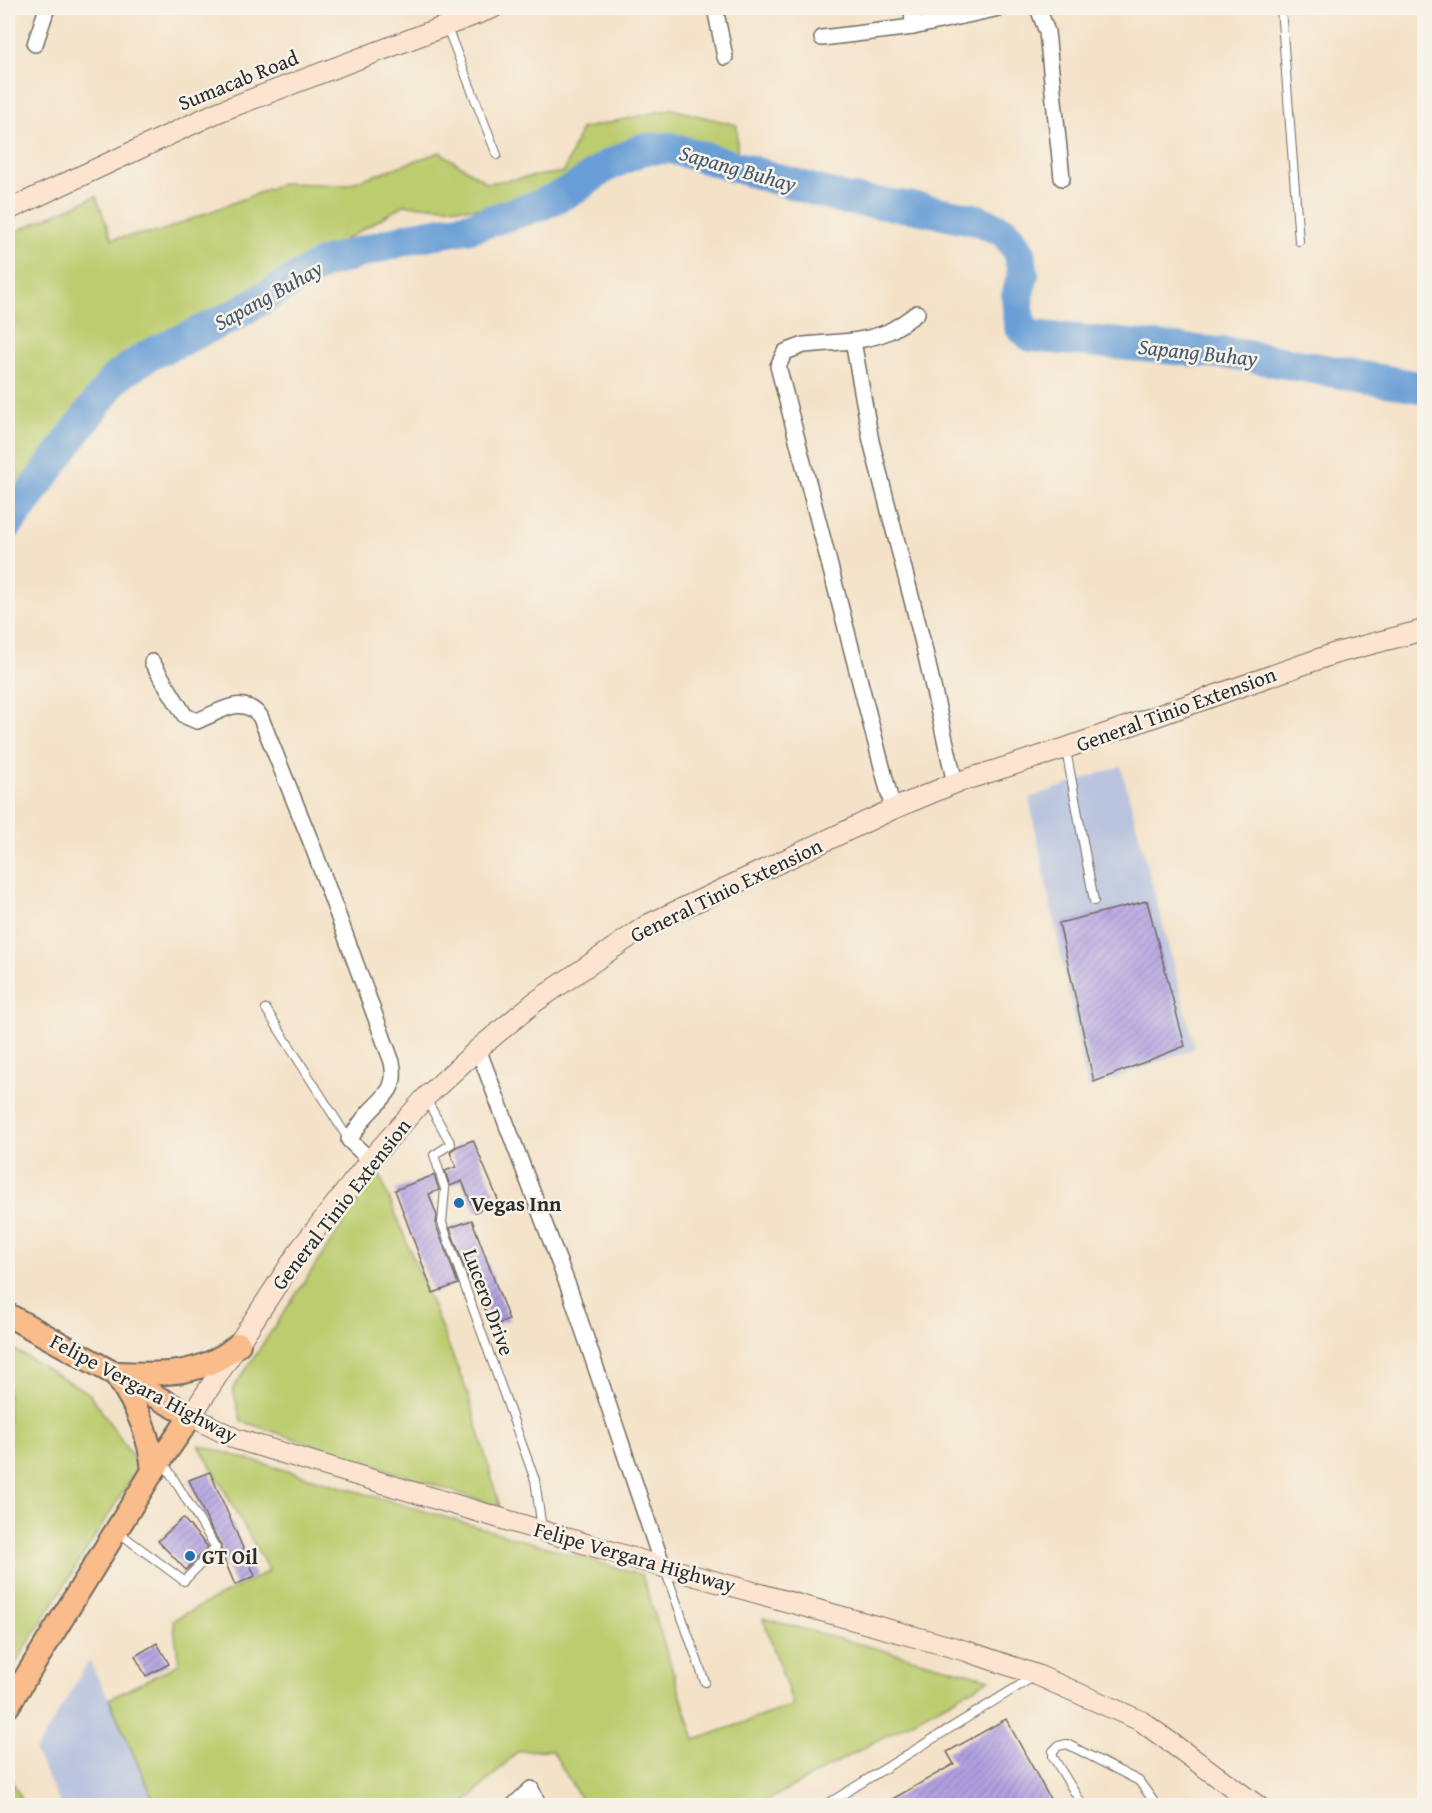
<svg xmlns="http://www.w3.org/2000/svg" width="1432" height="1813" font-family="'Gentium Book Plus',serif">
  <defs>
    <pattern id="building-hatch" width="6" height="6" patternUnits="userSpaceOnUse" patternTransform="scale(1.5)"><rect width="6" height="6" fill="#b1a0e2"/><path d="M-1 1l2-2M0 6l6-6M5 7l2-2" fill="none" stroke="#9083b7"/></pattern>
  </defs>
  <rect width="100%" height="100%" fill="#f7f3e8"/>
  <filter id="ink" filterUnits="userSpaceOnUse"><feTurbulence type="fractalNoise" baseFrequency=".0167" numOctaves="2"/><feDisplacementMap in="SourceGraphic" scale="12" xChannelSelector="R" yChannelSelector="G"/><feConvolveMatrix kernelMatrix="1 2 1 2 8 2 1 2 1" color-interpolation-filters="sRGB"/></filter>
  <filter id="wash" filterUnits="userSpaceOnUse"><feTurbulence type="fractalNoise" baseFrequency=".008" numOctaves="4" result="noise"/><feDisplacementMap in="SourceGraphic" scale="24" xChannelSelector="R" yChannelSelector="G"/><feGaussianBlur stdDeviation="1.35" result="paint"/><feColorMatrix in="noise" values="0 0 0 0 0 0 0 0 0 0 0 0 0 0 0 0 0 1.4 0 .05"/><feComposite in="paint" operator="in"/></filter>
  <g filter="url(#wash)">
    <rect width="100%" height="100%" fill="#f4e2c8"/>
    <g fill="#bac4de">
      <path d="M1121 766 1195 1048 1088 1089 1029 798Z"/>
      <path d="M89 1661 109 1699 156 1805H61L35 1752Z"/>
    </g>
    <g fill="#bccc6e" stroke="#747c4c" stroke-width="1.5">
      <path d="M671 109 737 125V156L655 135 579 177 510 210 404 205 314 258 194 319 101 376 8 501V235L96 196 112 239 161 231 284 183 346 185 440 152 487 183 564 172 581 129Z"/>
      <path d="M378 1171 468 1394 500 1507 241 1421 233 1389Z"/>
      <path d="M8 1346 90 1394 139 1466 8 1676Z"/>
      <path d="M199 1445 642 1575 695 1740 793 1705 763 1618 990 1679 759 1805H584L552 1750 518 1751 463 1805H156L109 1699 179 1664 173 1620 269 1571Z"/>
      <path d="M12 1781 25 1805H8V1788Z"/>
    </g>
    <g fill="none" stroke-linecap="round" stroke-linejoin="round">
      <path stroke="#699fd6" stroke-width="32" d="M8 524 115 378 147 356 231 317 323 263 414 237 471 227 540 205 574 189 605 167 643 149 671 148 845 199 916 208 978 220 1005 232 1019 251 1023 274 1017 297 1020 326 1031 336 1242 355 1424 388"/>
    </g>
    <g id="blocks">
      <g fill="url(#building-hatch)">
        <path d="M1147 901 1185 1046 1094 1082 1059 923Z"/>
        <path d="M473 1140 499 1202 475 1212 462 1181 450 1186 445 1171 456 1167 450 1152 456 1147Z"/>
        <path d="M434 1175 439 1190 429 1194 437 1216 436 1225 458 1284 433 1293 395 1190Z"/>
        <path d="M472 1220 509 1320 491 1326 474 1279 469 1280 450 1228Z"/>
        <path d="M210 1472 255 1576 235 1585 221 1552V1545L209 1525 189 1480Z"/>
        <path d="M183 1518 208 1547 186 1570 158 1541Z"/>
        <path d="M157 1643 169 1664 146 1676 135 1656Z"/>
        <path d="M1006 1719 1054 1806H880L954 1764 947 1752Z"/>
      </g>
    </g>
  </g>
  <g filter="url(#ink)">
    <use href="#blocks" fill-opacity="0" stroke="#716b62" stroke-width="1.5"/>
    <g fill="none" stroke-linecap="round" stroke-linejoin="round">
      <defs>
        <g id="lane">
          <path d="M1281 8 1299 241"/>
          <path d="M446 25 497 155"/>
          <path d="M1066 750 1094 901"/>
          <path d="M266 1009 349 1140"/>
          <path d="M426 1099 451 1144 434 1155 445 1189 442 1223 535 1480 542 1529"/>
          <path d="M118 1532 184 1581 216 1548 164 1463"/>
          <path d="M665 1570 705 1682"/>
          <path d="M824 1806 1033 1677"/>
          <path d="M1083 1806 1053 1757V1751L1058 1746 1067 1744 1139 1781 1157 1806"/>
        </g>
        <g id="street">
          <path d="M715 8 725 57"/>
          <path d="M912 8 913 27"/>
          <path d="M1038 8 1047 32 1062 178"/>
          <path d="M822 38 913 27 999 8"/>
          <path d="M35 44 47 8"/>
          <path d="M917 313C893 331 884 336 853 341L871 441 923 643 955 783"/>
          <path d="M853 341 804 345 785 352 778 366 893 809"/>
          <path d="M152 662 185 716 197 721C220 712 241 694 260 716L311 842 392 1062C398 1091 383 1096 366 1116 360 1123 355 1132 349 1140L370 1160"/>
          <path d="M478 1049 570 1291 663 1567"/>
          <path d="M513 1806 531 1789 539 1806"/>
        </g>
        <g id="secondary">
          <path d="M8 210 218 112 493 8"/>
          <path d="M1258 1806 1141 1721 1037 1675 966 1651 663 1567 236 1439 191 1416 301 1248 370 1160 426 1097 478 1049 535 1002 647 925 893 809 955 783 1066 748 1333 654 1424 630"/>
        </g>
        <g id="primary">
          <path d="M8 1315 191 1416 153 1471 8 1706"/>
          <path d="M118 1373C163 1375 203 1376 239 1344"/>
          <path d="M118 1378C138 1407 150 1436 153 1471"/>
        </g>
      </defs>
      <use href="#lane" stroke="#716b62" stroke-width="10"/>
      <use href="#street" stroke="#716b62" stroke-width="18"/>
      <use href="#secondary" stroke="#716b62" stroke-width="22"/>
      <use href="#primary" stroke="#716b62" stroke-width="26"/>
      <use href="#lane" stroke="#fff" stroke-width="8"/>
      <use href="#street" stroke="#fff" stroke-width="15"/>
      <use href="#secondary" stroke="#fde4d0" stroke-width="20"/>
      <use href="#primary" stroke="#f9bc8a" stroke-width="22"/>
    </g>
  </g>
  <g fill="#1f6fb2" stroke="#f7f3e8" stroke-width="2">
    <circle cx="459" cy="1203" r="6"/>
    <circle cx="190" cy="1556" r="6"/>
  </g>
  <g text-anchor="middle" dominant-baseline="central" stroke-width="5" stroke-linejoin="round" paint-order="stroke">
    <g font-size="21" fill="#2b2b2b" stroke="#f7f3e8">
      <text transform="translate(238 80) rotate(-22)">Sumacab Road</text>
      <text transform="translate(1176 709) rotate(-20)">General Tinio Extension</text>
      <text transform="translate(726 890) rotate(-26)">General Tinio Extension</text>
      <text transform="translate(341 1204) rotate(-52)">General Tinio Extension</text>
      <text transform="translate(489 1302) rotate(70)">Lucero Drive</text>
      <text transform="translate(144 1388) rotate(28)">Felipe Vergara Highway</text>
      <text transform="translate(635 1557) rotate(16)">Felipe Vergara Highway</text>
    </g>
    <g font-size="21" font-weight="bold" fill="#2b2b2b" stroke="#f7f3e8" text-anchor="start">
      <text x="471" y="1203">Vegas Inn</text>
      <text x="202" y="1556">GT Oil</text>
    </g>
    <g font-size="22" font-style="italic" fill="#44596f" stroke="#f7f3e8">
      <text transform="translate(738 168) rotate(16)">Sapang Buhay</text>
      <text transform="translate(268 295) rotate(-29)">Sapang Buhay</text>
      <text transform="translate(1198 352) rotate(6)">Sapang Buhay</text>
    </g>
  </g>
  <rect width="1432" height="1813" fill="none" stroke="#f7f3e8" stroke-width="30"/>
</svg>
